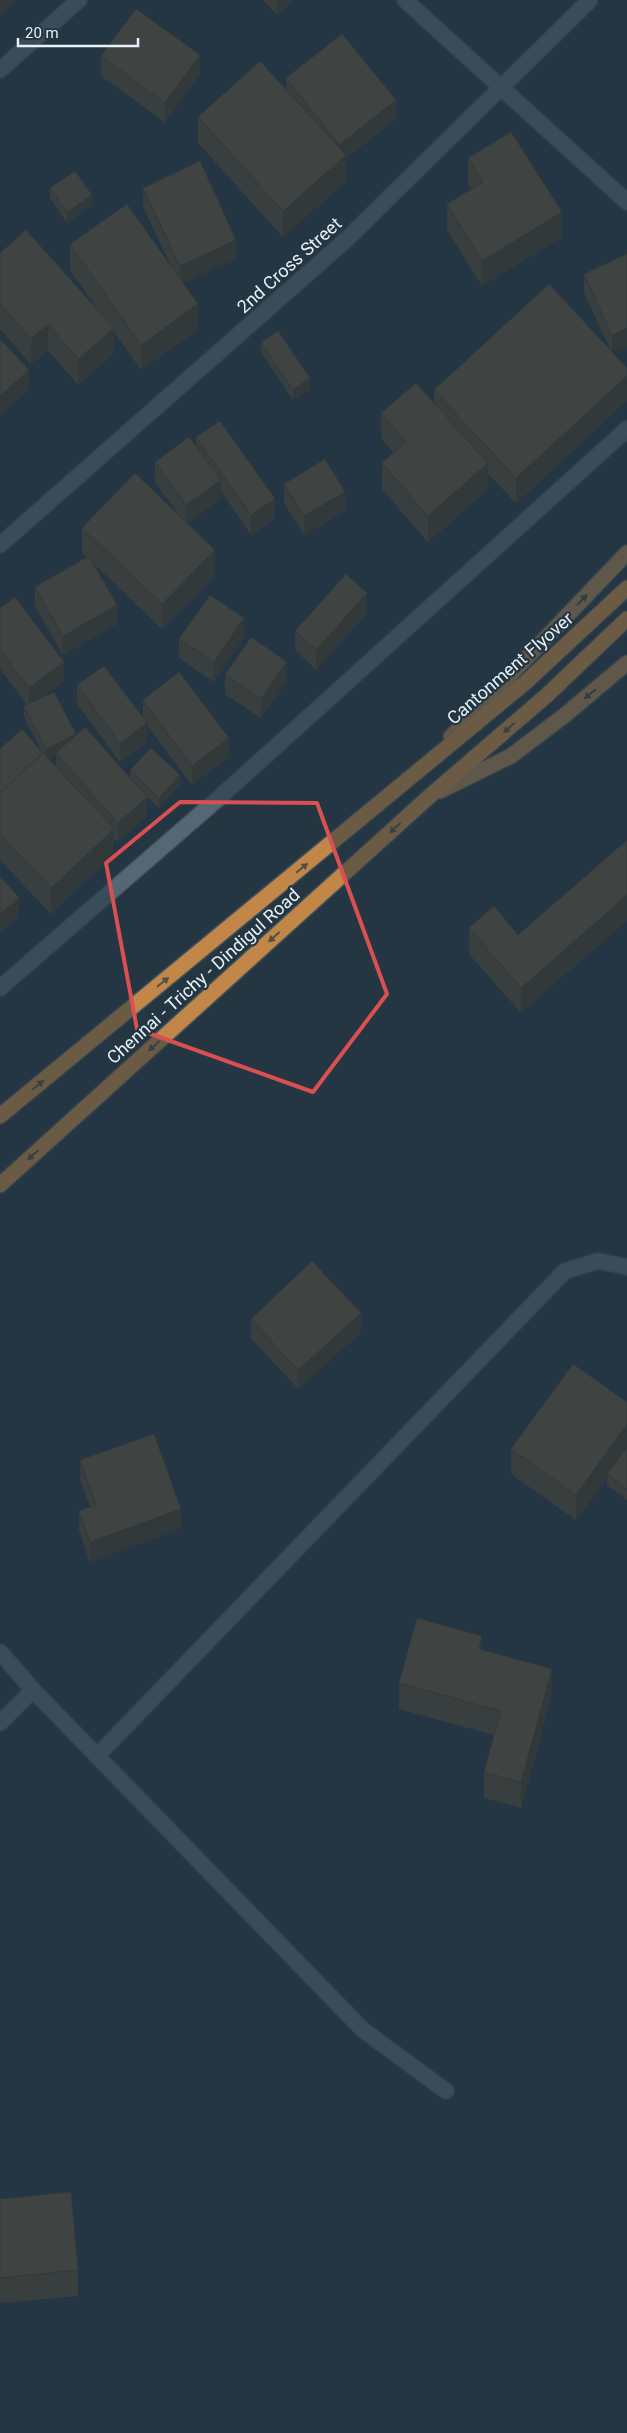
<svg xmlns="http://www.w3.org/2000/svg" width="627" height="2433" font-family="Roboto,sans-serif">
  <rect width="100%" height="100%" fill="#253643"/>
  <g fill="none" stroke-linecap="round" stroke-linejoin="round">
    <defs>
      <g id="minor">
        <path d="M405 0 627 202"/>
        <path d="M0 70 79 0"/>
        <path d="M0 545 347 239 590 0"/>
        <path d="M0 988 220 797 627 429"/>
        <path d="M0 1652 33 1690 363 2030 446 2091"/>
        <path d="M0 1723 33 1690"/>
        <path d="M97 1756 565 1271 598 1261 627 1267"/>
      </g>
      <g id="primary">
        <path d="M451 737 627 553"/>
        <path d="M440 791 511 756 565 715 627 663"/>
      </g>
      <g id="trunk">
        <path d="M0 1116 526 682 627 588"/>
        <path d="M0 1185 431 795 546 696 627 619"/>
      </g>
    </defs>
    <use href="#minor" stroke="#41515b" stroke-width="18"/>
    <use href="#primary" stroke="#41515b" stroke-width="18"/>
    <use href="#trunk" stroke="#41515b" stroke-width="18"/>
    <use href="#minor" stroke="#556775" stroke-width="15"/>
    <use href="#primary" stroke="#a77f53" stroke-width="15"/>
    <use href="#trunk" stroke="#c28748" stroke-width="15"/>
  </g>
  <g fill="#53493a" fill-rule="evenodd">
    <path d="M263 0H294L277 15Z"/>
    <path d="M101 56 200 74 165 122 101 76Z"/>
    <path d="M286 78 396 119 346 158V181L283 237 198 143V117L286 89Z"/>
    <path d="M468 158 562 237 482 286 447 230V204L472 189 468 184Z"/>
    <path d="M50 188 92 205 67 223 50 198Z"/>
    <path d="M143 188 236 259 183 283 198 330 141 370 114 332V354L78 385 48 350 31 364 0 329V253L101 314 70 270V244L171 266 143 207Z"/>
    <path d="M627 254 613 353 627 368V401L516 503 488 474V489L428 542 382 489V463L394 453 381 438V413L434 403V390L610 349 584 293V274Z"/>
    <path d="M261 342 310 389 293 400 261 352Z"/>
    <path d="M196 437 275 519 251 535 221 491V499L187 523 215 576 162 629 93 563 117 624 63 655 35 606V587L87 557 82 553V528L182 519 155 482V462L196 446Z"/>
    <path d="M284 484 345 511 304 535 284 503Z"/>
    <path d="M0 608 64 681 41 698 76 735 130 778V770L180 785 159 808 146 796 147 816 118 842 114 839V854L51 914 0 860V749L41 750 24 717V706L27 705 0 669ZM56 755V766L48 758Z"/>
    <path d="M367 613 316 670 295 650V631Z"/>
    <path d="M244 637 214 682 179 658V639Z"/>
    <path d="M225 675 287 681 261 718 225 694Z"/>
    <path d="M77 685 143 717V700L229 757 192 785 147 725V742L120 762 77 704Z"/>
    <path d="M627 840 521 1013 469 954V928L518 935Z"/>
    <path d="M251 1319 361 1332 298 1389 251 1338Z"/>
    <path d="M627 1402V1500L607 1485V1478L576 1520 511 1474V1449Z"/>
    <path d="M80 1460 181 1528 90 1562 79 1530V1511L90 1507 80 1479Z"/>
    <path d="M482 1650 552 1695 521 1808 484 1798V1772L494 1735 399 1709V1683Z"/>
    <path d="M0 2199 78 2270V2296L0 2303Z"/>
  </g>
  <g fill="#443c2f">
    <path d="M0 0H18L0 17Z"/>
    <path d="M277 0H294L277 15Z"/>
    <path d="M200 55V74L165 122V103Z"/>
    <path d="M396 100V119L346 158V181L283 237V211L339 162V145Z"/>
    <path d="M92 195V205L67 223V212Z"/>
    <path d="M562 212V237L482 286V261Z"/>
    <path d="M236 240V259L180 285V266Z"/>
    <path d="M198 304V330L141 370V345Z"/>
    <path d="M48 324V350L31 364V339Z"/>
    <path d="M114 328V354L78 385V359Z"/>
    <path d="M627 328V347L612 354V335Z"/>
    <path d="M29 370V390L0 415V396Z"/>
    <path d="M627 376V401L516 503V478Z"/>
    <path d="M310 378V389L293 400V390Z"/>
    <path d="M488 463V489L428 542V516Z"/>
    <path d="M221 480V499L186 524V505Z"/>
    <path d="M345 492V511L304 535V516Z"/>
    <path d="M275 499V519L251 535V515Z"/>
    <path d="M215 550V576L162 629V604Z"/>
    <path d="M367 593V613L316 670V650Z"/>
    <path d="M117 605V624L63 655V636Z"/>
    <path d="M244 618V637L214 682V662Z"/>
    <path d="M64 662V681L29 707V688Z"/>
    <path d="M287 662V681L261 718V699Z"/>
    <path d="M147 723V742L120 762V743Z"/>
    <path d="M76 734V744L56 753V755L46 760V749Z"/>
    <path d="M229 738V757L192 785V766Z"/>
    <path d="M180 775V785L159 808V798Z"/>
    <path d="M147 797V816L118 842V823Z"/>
    <path d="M114 829V854L51 914V888Z"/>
    <path d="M627 895V921L521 1013V988Z"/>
    <path d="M19 897V917L0 934V915Z"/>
    <path d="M361 1313V1332L298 1389V1370Z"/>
    <path d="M627 1424V1450L607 1474V1478L576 1520V1495Z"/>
    <path d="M181 1509V1528L90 1562V1542Z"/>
    <path d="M482 1636V1661L479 1649Z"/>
    <path d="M552 1669V1695L521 1808V1782Z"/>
  </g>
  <g fill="#615543" stroke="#443c2f">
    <path d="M136 9 200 55 165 103 101 56Z"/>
    <path d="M342 34 396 100 339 145 286 78Z"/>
    <path d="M260 61 346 155 283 211 198 117Z"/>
    <path d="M511 132 562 212 482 261 447 204 483 182 468 158Z"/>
    <path d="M200 161 236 240 180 266 143 188Z"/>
    <path d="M75 171 92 195 67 212 50 188Z"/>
    <path d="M127 204 198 304 141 345 70 244Z"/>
    <path d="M26 230 114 328 78 359 48 324 31 339 0 304V253Z"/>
    <path d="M627 254V328L612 335 584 274Z"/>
    <path d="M549 284 627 368V376L516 478 434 390Z"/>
    <path d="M278 331 310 378 293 390 261 342Z"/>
    <path d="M0 339 29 370 0 396Z"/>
    <path d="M416 383 488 463 428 516 382 463 406 442 381 413Z"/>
    <path d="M220 421 275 499 251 515 196 437Z"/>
    <path d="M189 437 221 480 186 505 155 462Z"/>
    <path d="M325 459 345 492 304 516 284 484Z"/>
    <path d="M135 473 215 550 162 604 82 528Z"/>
    <path d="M89 556 117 605 63 636 35 587Z"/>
    <path d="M346 574 367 593 316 650 295 631Z"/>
    <path d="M210 595 244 618 214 662 179 639Z"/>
    <path d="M15 597 64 662 29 688 0 650V608Z"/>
    <path d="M251 637 287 662 261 699 225 675Z"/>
    <path d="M104 666 147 723 120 743 77 685Z"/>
    <path d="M179 672 229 738 192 766 143 700Z"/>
    <path d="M54 692 76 734 46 749 24 706Z"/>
    <path d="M85 727 147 797 118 823 56 753Z"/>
    <path d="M22 729 44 754 43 753 0 793V749Z"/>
    <path d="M151 748 180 775 159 798 130 770Z"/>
    <path d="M43 753 114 829 51 888 0 834V793Z"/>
    <path d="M627 840V895L521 988 469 928 494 906 518 935Z"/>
    <path d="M0 877 19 897 0 915Z"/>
    <path d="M312 1261 361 1313 298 1370 251 1319Z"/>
    <path d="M573 1364 627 1402V1424L576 1495 511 1449Z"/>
    <path d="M154 1434 181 1509 90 1542 79 1511 96 1505 80 1460Z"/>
    <path d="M627 1447V1489L607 1474Z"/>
    <path d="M417 1618 482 1636 479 1649 552 1669 521 1782 484 1772 501 1711 399 1683Z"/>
    <path d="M71 2192 78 2270 0 2278V2199Z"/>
  </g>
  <defs><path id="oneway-solid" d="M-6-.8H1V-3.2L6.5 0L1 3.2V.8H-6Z" transform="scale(1.25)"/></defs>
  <g fill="#3f4546">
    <use href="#oneway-solid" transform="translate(582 600) rotate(-46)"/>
    <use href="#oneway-solid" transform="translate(590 694) rotate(140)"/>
  </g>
  <g fill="#544e44">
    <use href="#oneway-solid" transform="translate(509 728) rotate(139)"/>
    <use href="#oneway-solid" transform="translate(395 828) rotate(138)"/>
    <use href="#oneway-solid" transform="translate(302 868) rotate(-39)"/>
    <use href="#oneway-solid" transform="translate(274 937) rotate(138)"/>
    <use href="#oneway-solid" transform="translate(163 982) rotate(-39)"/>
    <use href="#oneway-solid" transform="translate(154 1046) rotate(138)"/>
    <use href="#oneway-solid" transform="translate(38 1085) rotate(-39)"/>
    <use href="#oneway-solid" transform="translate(33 1155) rotate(138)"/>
  </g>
  <path d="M0 0H627V2433H0ZM180 802 317 803 387 994 313 1092 137 1029 106 863Z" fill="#253643" fill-opacity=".55" fill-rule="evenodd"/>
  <path fill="none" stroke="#d95052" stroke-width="4" stroke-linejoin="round" d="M180 802 317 803 387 994 313 1092 137 1029 106 863Z"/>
  <g text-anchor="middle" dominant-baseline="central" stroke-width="4.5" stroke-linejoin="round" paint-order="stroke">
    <g font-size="18" fill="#e6f1f9" stroke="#253643">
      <text transform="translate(289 265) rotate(-42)">2nd Cross Street</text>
      <text transform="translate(510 668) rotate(-41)">Cantonment Flyover</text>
      <text transform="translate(203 976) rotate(-42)">Chennai - Trichy - Dindigul Road</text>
    </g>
  </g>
  <path d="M18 38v8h120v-8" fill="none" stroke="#e6f1f9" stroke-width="2.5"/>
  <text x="25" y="38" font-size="15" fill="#e6f1f9" stroke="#253643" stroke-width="4" paint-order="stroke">20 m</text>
</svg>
